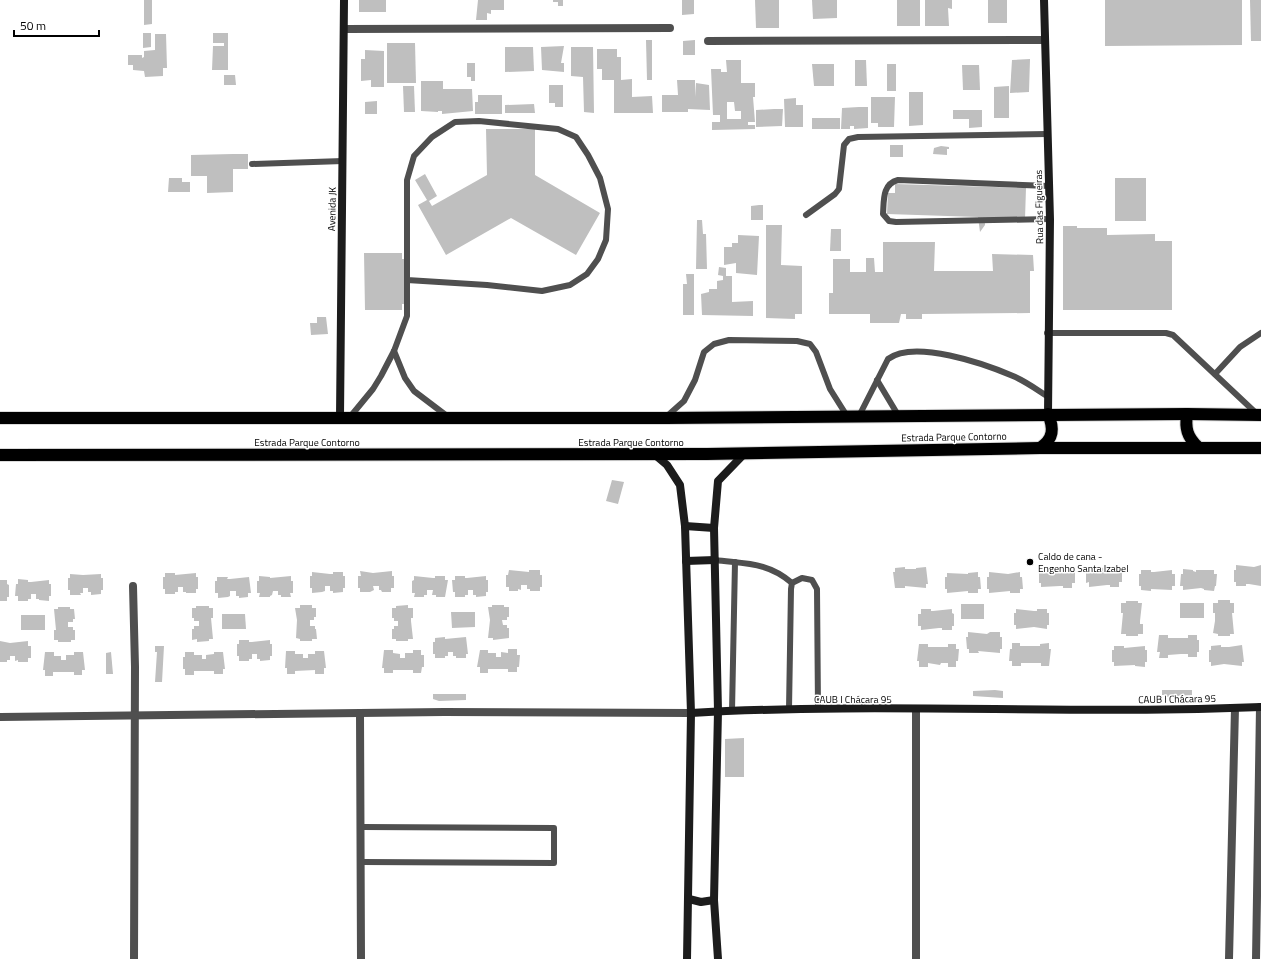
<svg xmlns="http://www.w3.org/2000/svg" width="1261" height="959" font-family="'Titillium Web',sans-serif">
  <rect width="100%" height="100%" fill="#fff"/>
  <g fill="#bfbfbf" fill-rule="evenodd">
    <path d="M144 0H152V24L144 25Z"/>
    <rect x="359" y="0" width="27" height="12"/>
    <path d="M478 0H504V10H491V14L487 13V20H476Z"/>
    <path d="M553 0H563V6H558V2H553Z"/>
    <path d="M682 0H694V14L682 15Z"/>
    <path d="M755 0H779V28H756Z"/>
    <path d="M812 0H837V18L813 19Z"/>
    <rect x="897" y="0" width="23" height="26"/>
    <path d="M925 0H952V9L948 8 949 26H925Z"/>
    <rect x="988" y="0" width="19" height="23"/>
    <path d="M1105 0H1242V45L1105 46Z"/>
    <path d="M1250 0H1261V41H1251Z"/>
    <path d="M143 33H151V47L143 48Z"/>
    <path d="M213 33H228V70H212L213 46H224V43H213Z"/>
    <path d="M155 34H166L167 68H163V76L145 77 144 71 133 70V65H128V55H142V58L144 57V51L155 50Z"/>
    <path d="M646 40H652V80H647Z"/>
    <path d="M695 40V55H683V41Z"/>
    <path d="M387 43H415L416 83H387Z"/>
    <path d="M564 46 561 63H564V72L542 70 541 47Z"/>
    <path d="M505 47H533L534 71 505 72Z"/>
    <path d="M571 47H593L594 113 584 112 583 77 571 76Z"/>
    <path d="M597 49H617V57H621V80L632 79V97L652 96 653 113H614V80H602V69H597Z"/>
    <path d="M365 50 384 51V87H371V80L361 81V59H365Z"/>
    <path d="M1030 59 1029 92 1010 93 1012 60Z"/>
    <path d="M726 60H741V83H755V97H753L755 122H748V125H755V129L712 130V122H720V115H713L711 69H721V72H727ZM727 102H734L735 111H741V119H727Z"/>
    <path d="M855 60H866L867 86H855Z"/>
    <path d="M467 63H475V81H471V77H467Z"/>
    <path d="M812 64H834V86H814Z"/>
    <rect x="887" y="64" width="9" height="27"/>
    <path d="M962 65H979L980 90H963Z"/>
    <path d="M224 75H235L236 85H224Z"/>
    <path d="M677 80H695V97L696 83 709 85 710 110 688 109V112H662V95H678Z"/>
    <path d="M421 81H443V89H472L473 111 442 114V111H438V112L421 111Z"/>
    <path d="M549 85H563V107H555V103H549Z"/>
    <path d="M403 86H414L415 112H404Z"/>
    <path d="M1009 86V118H994V87Z"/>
    <path d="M909 92H923V125L909 126Z"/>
    <path d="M478 95H502V114H475V102H478Z"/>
    <path d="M871 97H895L894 127H878V123H871Z"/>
    <path d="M796 98V105H803V127H785L784 99Z"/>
    <path d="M377 101V114H365V102Z"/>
    <path d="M534 104 535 113H505V105Z"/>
    <path d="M859 107H868V128L854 129V126H850V129H841L842 108Z"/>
    <path d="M774 109H783L782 126 756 127V110Z"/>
    <path d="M953 110H982V127L969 128V119H953Z"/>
    <rect x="812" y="118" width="28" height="11"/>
    <path d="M486 129H535V175L600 213 576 255 511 218 446 255 418 205 427 200 415 180 425 174 437 196 429 201 432 206 487 175Z"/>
    <rect x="890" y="145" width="13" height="12"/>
    <path d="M941 146 949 147V149H947V155L933 154 934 148Z"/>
    <path d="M233 154H248V169H233V192L207 193V176H191V155Z"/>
    <path d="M169 178H182V182H190V192H168Z"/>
    <rect x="1115" y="178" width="31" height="43"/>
    <path d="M895 184 1026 188 1025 219 985 218V225L980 232 978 217 887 214 888 193H895Z"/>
    <path d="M759 205H763V220H751V206Z"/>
    <path d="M697 220H702L703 234H706L707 269H696Z"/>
    <path d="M766 225H782L781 265 802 266V314H795V319L766 318Z"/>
    <path d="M1063 226H1077V228H1107V235L1155 234V241H1172V310H1063Z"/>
    <path d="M831 229H841V251H830Z"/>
    <path d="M738 235 759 236 757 275 736 273V263L724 265V247H732V243H738Z"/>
    <path d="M883 242H935L934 271H993L992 254 1033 255 1034 271H1030V313L922 314V319H906V314H901L899 323H870V314H829V293H833V259H850V272H866V258H874L875 272H883Z"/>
    <path d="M364 253H402V259H409V304H402V310H365Z"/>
    <path d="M719 267 726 268V276H732V302L753 301V316L702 315 701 294 709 292V289H717V281L723 280V276L718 275Z"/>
    <path d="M686 274H694V315H683V284H687Z"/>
    <path d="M317 317H326L328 334 311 335 310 323H317Z"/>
    <path d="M612 480 624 482 618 504 606 501Z"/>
    <path d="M1236 565 1254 567 1261 565V586L1249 584H1246V586H1236V582H1234V570H1236Z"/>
    <path d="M1088 566H1099V568H1101L1119 566V570H1122V582H1119V587H1110V585H1107L1089 587V582L1086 583V571L1088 570Z"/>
    <path d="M905 567V569H916V568L926 567 928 584H926V588L905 586V588H895L893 572H895V568Z"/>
    <path d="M1041 567H1052V569H1054L1072 567V571H1075V583H1072V588H1063V586H1060L1041 587V583H1039V571H1041Z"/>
    <path d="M1183 569 1193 570V571L1196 572V570H1214V574H1217L1216 586H1215L1214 591 1204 590V589L1201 588 1183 590V586H1180L1181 574H1183Z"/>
    <path d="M509 570 529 572V570H540V575H542V587H540V591H530V589H527V585H521V590L518 589V591H509V587H506V575H508Z"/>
    <path d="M1141 570H1151V572H1154L1172 570V574H1175V586H1172V590L1151 589V591L1141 590V586H1139V574H1141Z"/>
    <path d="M360 571 373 573 392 571V576H394V588H391V592H382L381 590H379V586H373L374 590 370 592H360V588H358V576H361Z"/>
    <path d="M312 572 330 574H333V572H343V576H345V588H343V592L333 593V591H330V586H325V591L322 592 312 593V588H310V576H312Z"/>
    <path d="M978 572V577H980L981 589H978V593H968V591L947 593V589H945V577H947V573L968 574V573Z"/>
    <path d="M989 572 1008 574 1020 572V577H1022L1023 589H1020V593H1010V591L989 593V589H987V577H989Z"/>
    <path d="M165 573H175V575L196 573V577H198V589H196V593H186V592H183V587H178V592H175V594H165V589H163V577H165Z"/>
    <path d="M70 574 83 575 101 574V578H103V590H101V594L91 595V592H88V588H83V593H80L81 595H70V590H68V578H70Z"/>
    <path d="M259 576 270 577V578L291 576V581H293V593H290L291 597H281V595H278V591H273L272 595 270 596V597H259L260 593H257V581H259Z"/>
    <path d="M414 576 433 578H435V576H445V580H448L445 597H436V595H432L433 590H427V595H424V597H414L415 593H412V581L414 580Z"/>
    <path d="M455 576H465V578H467L486 576V580H488V592H486V596L476 597V595H473V590H468V595H465V597H455V592H453L452 580H455Z"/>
    <path d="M217 577H228L227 579H230L249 577 251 593H248V597L239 598V596H236V591H230V596L228 597 218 598V593H215V581H217Z"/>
    <path d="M18 579 28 580V582H31L49 580V584H51V596H49V601L39 600V599H36V594H31V599H28V601H18V596H15L16 584H18Z"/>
    <path d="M0 580H7V584L9 585V597H7V601H0Z"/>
    <path d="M1218 600H1230V603H1234V613H1232L1234 634H1230V636H1218V634L1213 633 1215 621V613H1213V603H1218Z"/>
    <path d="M1126 601H1138V603H1142L1140 621V624H1143V634H1138V636H1126V634H1121L1123 613H1121V603H1126Z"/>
    <rect x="1180" y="603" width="24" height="15"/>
    <rect x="961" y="604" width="23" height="15"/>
    <path d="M300 605H312V608H316V617H314V620H310V626H315V629H316L317 639H312V641H300V639L296 638 297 620 295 608H300Z"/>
    <path d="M408 605V608H413V618H411V621L413 639H408V641H396V639H392V629H394V626H398V621H394V618H392V608H396V606Z"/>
    <path d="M492 605H504V607H509V617H507V620H502L503 625H507V628H509V638L493 640V638H488L490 620 488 607H492Z"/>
    <path d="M196 606H209V608H213V618H211L213 639H209V641L197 642V639L192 640V629H194V626H199V621H194V618H192V608H196Z"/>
    <path d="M58 607H70V609H74L75 619H73V622H68V627H73V630H75V640H71V642H58V640H54V630H56L54 609H58Z"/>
    <path d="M921 609H931V611H933L952 609V613L954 614V626H952V630H942V628H939L921 630V626H918V614H921Z"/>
    <path d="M1016 609 1034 611H1037V609H1047V613H1049V625H1047V629L1034 627 1016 629V625H1014V613H1016Z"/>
    <path d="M451 612H475V627L452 628Z"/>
    <path d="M222 614H245L246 629H222Z"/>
    <rect x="21" y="615" width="24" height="15"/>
    <path d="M968 632 987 634 990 632H1000V637H1002V649H1000V653L978 651 979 653H969V649H967L966 637H968Z"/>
    <path d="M1159 635H1168V638H1188V635H1197V640H1199V652H1197V657H1188V654H1181L1168 655V658H1159L1160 652H1157Z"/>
    <path d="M445 637V639L466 637 468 654H466V658H456V656H453V652H448V656H445V658H435V654H433V642H435V638Z"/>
    <path d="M239 640H249V642H252L270 640V644H272V656H270V660L260 661V659H257V654H252V659H249V661H239V656H237V644H239Z"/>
    <path d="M0 641 10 643 28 641V646H31V658H28V662H18V660L15 661V656H10V660H7V662H0Z"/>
    <path d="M1012 643H1020V646H1040V644L1049 643V649H1051L1049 666H1041V663H1021V666H1012V661H1009L1010 649H1012Z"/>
    <path d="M919 644H928V647H948V644H956V649H959L958 661H956V667H948V663H941L940 665 928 663V667H919V661H917Z"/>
    <path d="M1221 645V647H1229L1242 645 1244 662H1242V666L1224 664 1211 666V662H1209V650H1211V646Z"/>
    <path d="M155 646H164L162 682H155L157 652H155Z"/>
    <path d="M1114 646H1124V648L1145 646V650H1147V662H1145V667L1135 666V665L1114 666V662H1112V650H1114Z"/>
    <path d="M508 649H517V655H520L519 667H517V672H508V669H488V673H480V667H477L480 650H488V653H496V657H501V652L508 653Z"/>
    <path d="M384 650H393V653L400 654V658H405V653H413V650H421V655H424V667H422L421 673H413V670H393V673H384V668H382Z"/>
    <path d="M286 651H295V654H303V658H308V654H315V651H324L326 668H324V674H315V670L295 671V674H287V668H285Z"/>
    <path d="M45 652H54V656H61V660H66V655H74V652H83L85 670H82V675H74V672H53V676H45V670H43Z"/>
    <path d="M111 652 113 674H106V653Z"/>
    <path d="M185 652H194V655H202V659H206V655L214 654V652H223L225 669H223V674H214V671H194V675H185V669H183V657H185Z"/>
    <path d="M995 690 1003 691V698L973 696V691Z"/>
    <path d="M1162 690H1192V695L1165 697V695H1162Z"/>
    <path d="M433 694H466V700L439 701 433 699Z"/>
    <path d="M744 738V777H725V739Z"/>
  </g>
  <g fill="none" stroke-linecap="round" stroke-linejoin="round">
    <defs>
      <g id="highway">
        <path d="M1187 414C1185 428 1187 437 1198 447"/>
        <path d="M0 418H665L1187 414 1261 415"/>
        <path d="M1040 448C1054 439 1054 428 1048 414"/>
        <path d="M0 455 707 454 1040 448H1261"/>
      </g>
    </defs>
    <use href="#highway" stroke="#dbdbdb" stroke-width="14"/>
    <g stroke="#4f4f4f" stroke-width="6">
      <path d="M252 164 343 161"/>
      <path d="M1049 186 898 180C882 184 884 201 883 214L889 221 896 222 1050 219"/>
      <path d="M806 215 835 194 839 189 844 145 849 139 858 137 1047 134"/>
      <path d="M1047 333H1166L1173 335 1256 413"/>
      <path d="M394 351 405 378 414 391 447 416"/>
      <path d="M1215 374 1240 347 1261 333"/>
      <path d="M877 380 898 415"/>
      <path d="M859 416 888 359C914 339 985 364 1013 376 1025 381 1036 389 1047 396"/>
      <path d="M350 417 373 389 381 376 394 351 407 316V180L414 156 432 137 455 122 479 121 558 129 576 137 588 155 600 178 608 209 606 240 598 259 587 274 570 285 542 291 487 285 407 280"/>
      <path d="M666 417 684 401 695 380 704 352 714 344 729 340 797 341 810 344 816 352 830 389 847 416"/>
      <path d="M715 560C746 564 768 562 792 583"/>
      <path d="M789 709 791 589 792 583 802 578 812 580 817 589 818 709"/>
      <path d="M732 711 735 562"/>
      <path d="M362 862 554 863V828L362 827"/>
    </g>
    <g stroke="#4f4f4f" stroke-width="8">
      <path d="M345 29 670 28"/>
      <path d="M708 41 1044 40"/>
      <path d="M133 586 135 667 134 959"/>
      <path d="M916 710V959"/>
      <path d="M360 713 361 959"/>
      <path d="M0 717 444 712 691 713"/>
      <path d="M1229 959 1235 708"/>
      <path d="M1256 959 1260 707"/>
    </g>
    <g stroke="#1c1c1c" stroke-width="8">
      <path d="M1044 0 1050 219 1048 414"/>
      <path d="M340 417 344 0"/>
      <path d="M654 454 667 465 680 485 685 526 691 713 687 959"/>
      <path d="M685 526 714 528"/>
      <path d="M686 561 715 560"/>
      <path d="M691 713C880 702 1071 715 1261 707"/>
      <path d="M689 899 701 902 714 900"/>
      <path d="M718 959 714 900 718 711 714 528 718 481 745 453"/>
    </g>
    <use href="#highway" stroke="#000" stroke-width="12"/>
  </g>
  <circle fill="#000" stroke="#fff" stroke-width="1.5" cx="1030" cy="562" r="4"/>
  <g text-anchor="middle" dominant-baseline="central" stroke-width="3" stroke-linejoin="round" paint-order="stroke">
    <g font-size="10" fill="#000" stroke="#fff">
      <text transform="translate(1039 207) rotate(-91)">Rua das Figueiras</text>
      <text transform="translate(332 209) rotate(-89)">Avenida JK</text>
      <text transform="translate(954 437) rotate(-1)">Estrada Parque Contorno</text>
      <text x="307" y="442">Estrada Parque Contorno</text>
      <text x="631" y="442">Estrada Parque Contorno</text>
      <text x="853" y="699">CAUB I Chácara 95</text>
      <text transform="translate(1177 699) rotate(-1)">CAUB I Chácara 95</text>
    </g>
    <g font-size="10" fill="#000" stroke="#fff" text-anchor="start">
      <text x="1038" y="556">Caldo de cana -<tspan x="1038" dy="12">Engenho Santa Izabel</tspan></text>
    </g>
  </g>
  <path d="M14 30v6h85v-6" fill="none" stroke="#000000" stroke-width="2"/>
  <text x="20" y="30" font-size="12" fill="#000000" stroke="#ffffff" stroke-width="3" paint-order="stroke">50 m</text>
</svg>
